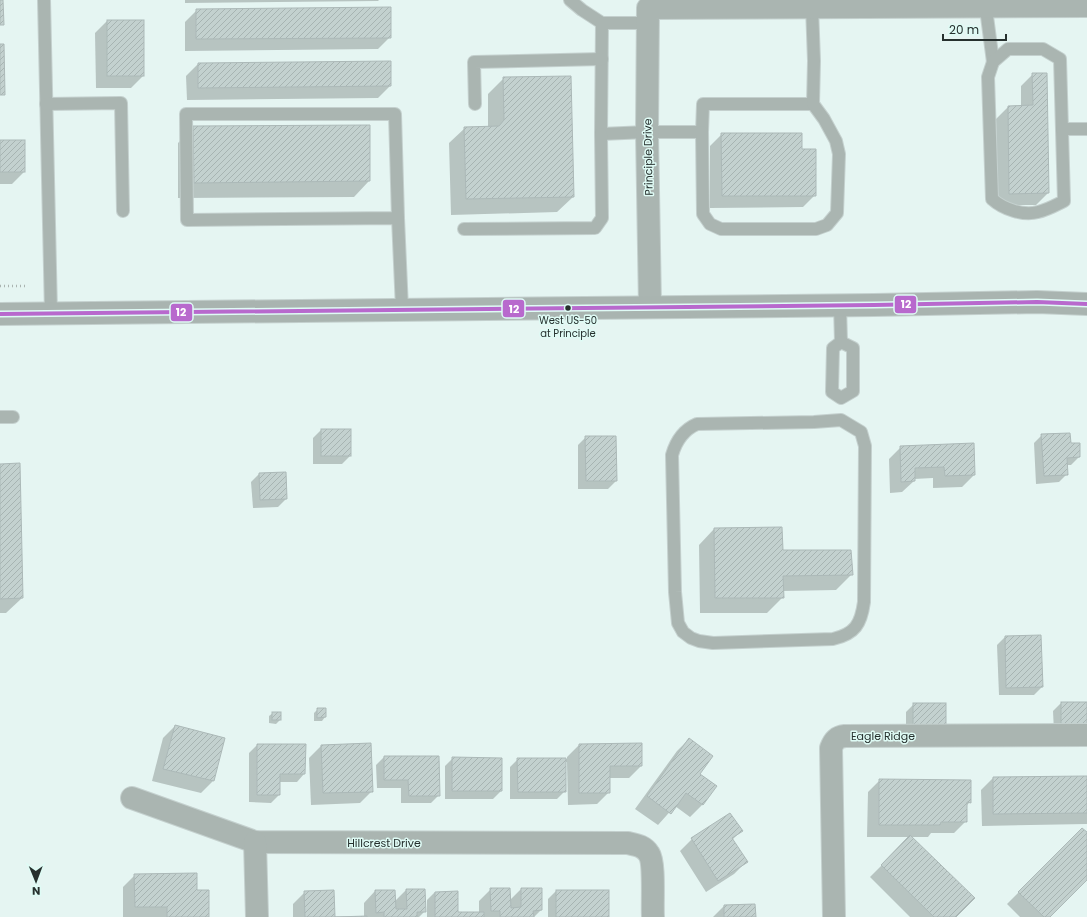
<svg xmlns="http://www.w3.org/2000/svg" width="1087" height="917" font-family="Poppins,sans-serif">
  <defs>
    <pattern id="building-hatch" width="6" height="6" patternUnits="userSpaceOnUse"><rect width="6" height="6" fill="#c3d1cf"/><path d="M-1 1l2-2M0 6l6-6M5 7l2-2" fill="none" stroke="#a7b4b2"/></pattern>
  </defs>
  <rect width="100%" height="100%" fill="#e5f5f2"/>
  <g fill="#0003">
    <path d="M185 0H379L378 1 185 3Z"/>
    <path d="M197 10 390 37 378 49 185 51V22Z"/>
    <path d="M107 21 143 76 131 88H96L95 33Z"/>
    <path d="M198 64 390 86 378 98 187 100 186 76Z"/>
    <path d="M1033 74 1048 193 1036 205H998L996 119 1008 107H1021V86Z"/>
    <path d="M504 78 573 197 557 212 451 215 449 143 465 128 488 127V94Z"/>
    <path d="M194 127 369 181 354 197 178 198V143Z"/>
    <path d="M722 134 801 150 815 195 803 207 710 208V146Z"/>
    <path d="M0 141 24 172 12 184H0Z"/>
    <path d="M321 430 350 456 342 464H313V438Z"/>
    <path d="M1042 435 1070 444 1079 457 1071 465H1067V474L1059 482 1036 484 1034 443Z"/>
    <path d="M586 437 616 481 608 489H578V445Z"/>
    <path d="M901 447 974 475 962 487 933 488V478L914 479V481L902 492 890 493 889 459Z"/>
    <path d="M0 465 22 598 6 613H0Z"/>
    <path d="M259 474 286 499 278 507 253 508 251 482Z"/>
    <path d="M714 529 782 551 852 574 836 590 783 591V597L767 613H700L699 545Z"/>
    <path d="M1005 637 1042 687 1034 695H999L997 645Z"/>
    <path d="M1061 703H1087V726L1054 732 1053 711Z"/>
    <path d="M914 704H945L906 733V712Z"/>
    <path d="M318 709 325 717 322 721H314V713Z"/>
    <path d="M273 713 280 720 276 724 269 723V716Z"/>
    <path d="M175 726 213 781 201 793 152 781 163 738Z"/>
    <path d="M689 739 699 775 715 787 702 805 690 817 675 806 658 825 635 809 677 751Z"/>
    <path d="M257 745 304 774 297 782H279V795L271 803 249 802V753Z"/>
    <path d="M579 745 641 766 629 778H609V792L597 804 568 805 567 762H565V791L557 799H510V767L518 759H567V757Z"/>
    <path d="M321 746 372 791 360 803 311 805 309 758Z"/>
    <path d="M384 757 439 795 431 803H401V788H377L376 765Z"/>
    <path d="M453 758 501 791 493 799H445V766Z"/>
    <path d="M1087 777V824L982 826 981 790 993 778Z"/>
    <path d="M880 780 970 802 966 806V821L954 833H931L928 837H911L955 917H910L870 877 910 837H867L868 792Z"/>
    <path d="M1082 829 1087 834V878L1049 917H1020L1007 904Z"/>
    <path d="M741 831 732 840 746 862 734 874 706 892 680 851 692 839Z"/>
    <path d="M135 875 196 891 208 917H123V887Z"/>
    <path d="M491 889 510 900 521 889 541 910 534 917H427V900L435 892 457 913H479V901Z"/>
    <path d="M406 890 425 911 419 917H355H364V903L375 891 394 902Z"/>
    <path d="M556 891 608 917H548V899Z"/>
    <path d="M305 892 334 917H293V904Z"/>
    <path d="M724 906 755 917H713Z"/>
  </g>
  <g fill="url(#building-hatch)" stroke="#acb9b8">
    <path d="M0 0H3L4 25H0Z"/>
    <path d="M391 7V38L196 39V9Z"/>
    <rect x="107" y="20" width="37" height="56"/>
    <path d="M0 44H4L5 95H0Z"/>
    <path d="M391 61V86L198 88V63Z"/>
    <path d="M1032 73H1047L1049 193 1009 194 1008 106 1033 105Z"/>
    <path d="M571 76 574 197 466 199 464 127 499 126 504 120 503 77Z"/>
    <path d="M370 125V181L194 183 193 126Z"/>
    <path d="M721 133H802V149H816V196H722Z"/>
    <rect x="0" y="140" width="25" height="32"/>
    <rect x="321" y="429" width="30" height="27"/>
    <path d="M1070 433 1071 443H1080V457L1067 458 1068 475 1044 476 1041 434Z"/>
    <path d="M585 436H616L617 481H586Z"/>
    <path d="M974 443 975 475 945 476 944 467 915 468V481L901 482 900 446Z"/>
    <path d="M20 463 23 598 0 599V464Z"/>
    <path d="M286 472 287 499 260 500 259 473Z"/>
    <path d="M782 527 783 550H851L853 575 783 576 784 598H715L714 528Z"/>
    <path d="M1041 635 1043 687 1006 688 1005 636Z"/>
    <rect x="1061" y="702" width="26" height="22"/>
    <rect x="913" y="703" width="33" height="22"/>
    <path d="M317 708H326V717L317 718Z"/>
    <rect x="272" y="712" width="9" height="8"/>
    <path d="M175 725 225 738 214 781 163 769Z"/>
    <path d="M689 738 713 756 700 774 717 786 703 805 686 793 671 814 647 796Z"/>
    <path d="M371 743 373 792 323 793 321 745Z"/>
    <path d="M642 743V766H610V793H579V744Z"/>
    <path d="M257 744H306L305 774H280V795H257Z"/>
    <path d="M384 756H439L440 796H409L408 780H384Z"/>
    <path d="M452 757 502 758V791H452Z"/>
    <path d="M517 758H566V792H518Z"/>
    <path d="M1087 776V813L993 814V777Z"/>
    <path d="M879 779 971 780V803L967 802V822H941L940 825H879Z"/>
    <path d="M730 813 743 831 732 838 748 862 718 881 691 838Z"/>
    <path d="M1082 828 1087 832V880L1050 917H1044L1018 892Z"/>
    <path d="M910 835 975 898 956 917H934L881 865Z"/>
    <path d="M197 873V890H209V917H167V907H135L134 874Z"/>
    <path d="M490 888H510L511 908 521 907V888H542V910L533 911 534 917H500V911H491Z"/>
    <path d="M406 889H425L426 912H417V917H384V912L376 913 375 890H395L396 909H407Z"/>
    <path d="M334 890 335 917 367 916V917H305L304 891Z"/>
    <rect x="556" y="890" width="53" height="27"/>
    <path d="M458 891V912H484V917H435V892Z"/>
    <path d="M755 904 756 917H724V905Z"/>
  </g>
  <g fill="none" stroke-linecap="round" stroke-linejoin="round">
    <defs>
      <g id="service">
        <path d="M44 0 51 313"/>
        <path d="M570 0 582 10 602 23"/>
        <path d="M985 1 993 62"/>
        <path d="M648 23H602L601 134 647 132H702L703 104H813"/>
        <path d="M1008 49H1043L1060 59 1064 201C1056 205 1047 210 1038 212 1023 216 1003 209 992 199L988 77 993 62Z"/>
        <path d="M46 104 121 103 123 211"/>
        <path d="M475 104 474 62 602 59"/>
        <path d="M1062 129H1087"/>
        <path d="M702 132 703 214 710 224 721 229H816L827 225 837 213 839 154 836 141 824 119 813 104 814 61 812 7"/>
        <path d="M398 218 187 220 186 114H395L398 218 402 309"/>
        <path d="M464 229 595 228 602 218 601 134"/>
        <path d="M840 306 841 342"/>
        <path d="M841 342 853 348V391L841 398 832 392 833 348Z"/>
        <path d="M0 417H13"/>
        <path d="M841 420 861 432 865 446 864 602C861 624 855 634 833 639L713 643 699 641 691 638 683 632 678 623 675 592 672 455C676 441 683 430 697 424L814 422Z"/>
      </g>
      <g id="minor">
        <path d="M650 306 647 132 648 8 1087 6"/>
        <path d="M132 798 255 842 628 843C637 845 644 846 649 854 655 863 652 904 653 917"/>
        <path d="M255 842 257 917"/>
        <path d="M834 917 831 748C834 740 837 737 845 736L1087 735"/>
      </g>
      <path id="secondary" d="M0 314 874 305 1037 302 1087 304"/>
    </defs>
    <use href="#service" stroke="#c4d0ce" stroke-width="14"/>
    <use href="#minor" stroke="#c4d0ce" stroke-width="24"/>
    <use href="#secondary" stroke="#c4d0ce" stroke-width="24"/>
    <path stroke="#aab4b1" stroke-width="2.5" stroke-dasharray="1 3" stroke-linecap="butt" d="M0 286H25"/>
    <use href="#service" stroke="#aab5b1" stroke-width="12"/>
    <use href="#minor" stroke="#aab5b1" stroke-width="22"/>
    <use href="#secondary" stroke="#a9b4b0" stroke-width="22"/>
    <defs>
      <path id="bus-1" d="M0 314 874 305 1037 302 1087 304"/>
    </defs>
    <use href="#bus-1" stroke="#dffbf5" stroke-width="7"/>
    <use href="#bus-1" stroke="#b869cd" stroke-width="4"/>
  </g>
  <circle fill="#26302e" stroke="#dffbf5" stroke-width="1.5" cx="568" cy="308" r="3.5"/>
  <g text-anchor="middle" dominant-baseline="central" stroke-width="3" stroke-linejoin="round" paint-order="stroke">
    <g font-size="10" fill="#26302e" stroke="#dffbf5">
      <text x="568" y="320">West US-50<tspan x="568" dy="13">at Principle</tspan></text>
    </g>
    <g font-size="11" fill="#26302e" stroke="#dffbf5">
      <text transform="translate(648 157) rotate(-91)">Principle Drive</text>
      <text x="883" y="736">Eagle Ridge</text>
      <text x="384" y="843">Hillcrest Drive</text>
    </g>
  </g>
  <g stroke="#dffbf5" stroke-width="1.5">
    <rect x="894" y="295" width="23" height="19" rx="4" fill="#b869cd"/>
    <rect x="502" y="299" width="23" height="19" rx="4" fill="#b869cd"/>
    <rect x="170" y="303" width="23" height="19" rx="4" fill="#b869cd"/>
  </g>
  <g font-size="11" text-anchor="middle" font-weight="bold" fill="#fff">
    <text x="906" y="308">12</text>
    <text x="514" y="313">12</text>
    <text x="181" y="316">12</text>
  </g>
  <g transform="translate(36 881) rotate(179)" stroke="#dffbf5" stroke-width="3" paint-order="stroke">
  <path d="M0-3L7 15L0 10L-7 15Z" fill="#26302e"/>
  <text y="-6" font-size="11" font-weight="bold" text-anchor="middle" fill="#26302e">N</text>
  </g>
  <path d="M943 34v6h63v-6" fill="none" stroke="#26302e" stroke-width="2"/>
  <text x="949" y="34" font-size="12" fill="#26302e" stroke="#dffbf5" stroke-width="3" paint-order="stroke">20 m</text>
</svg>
